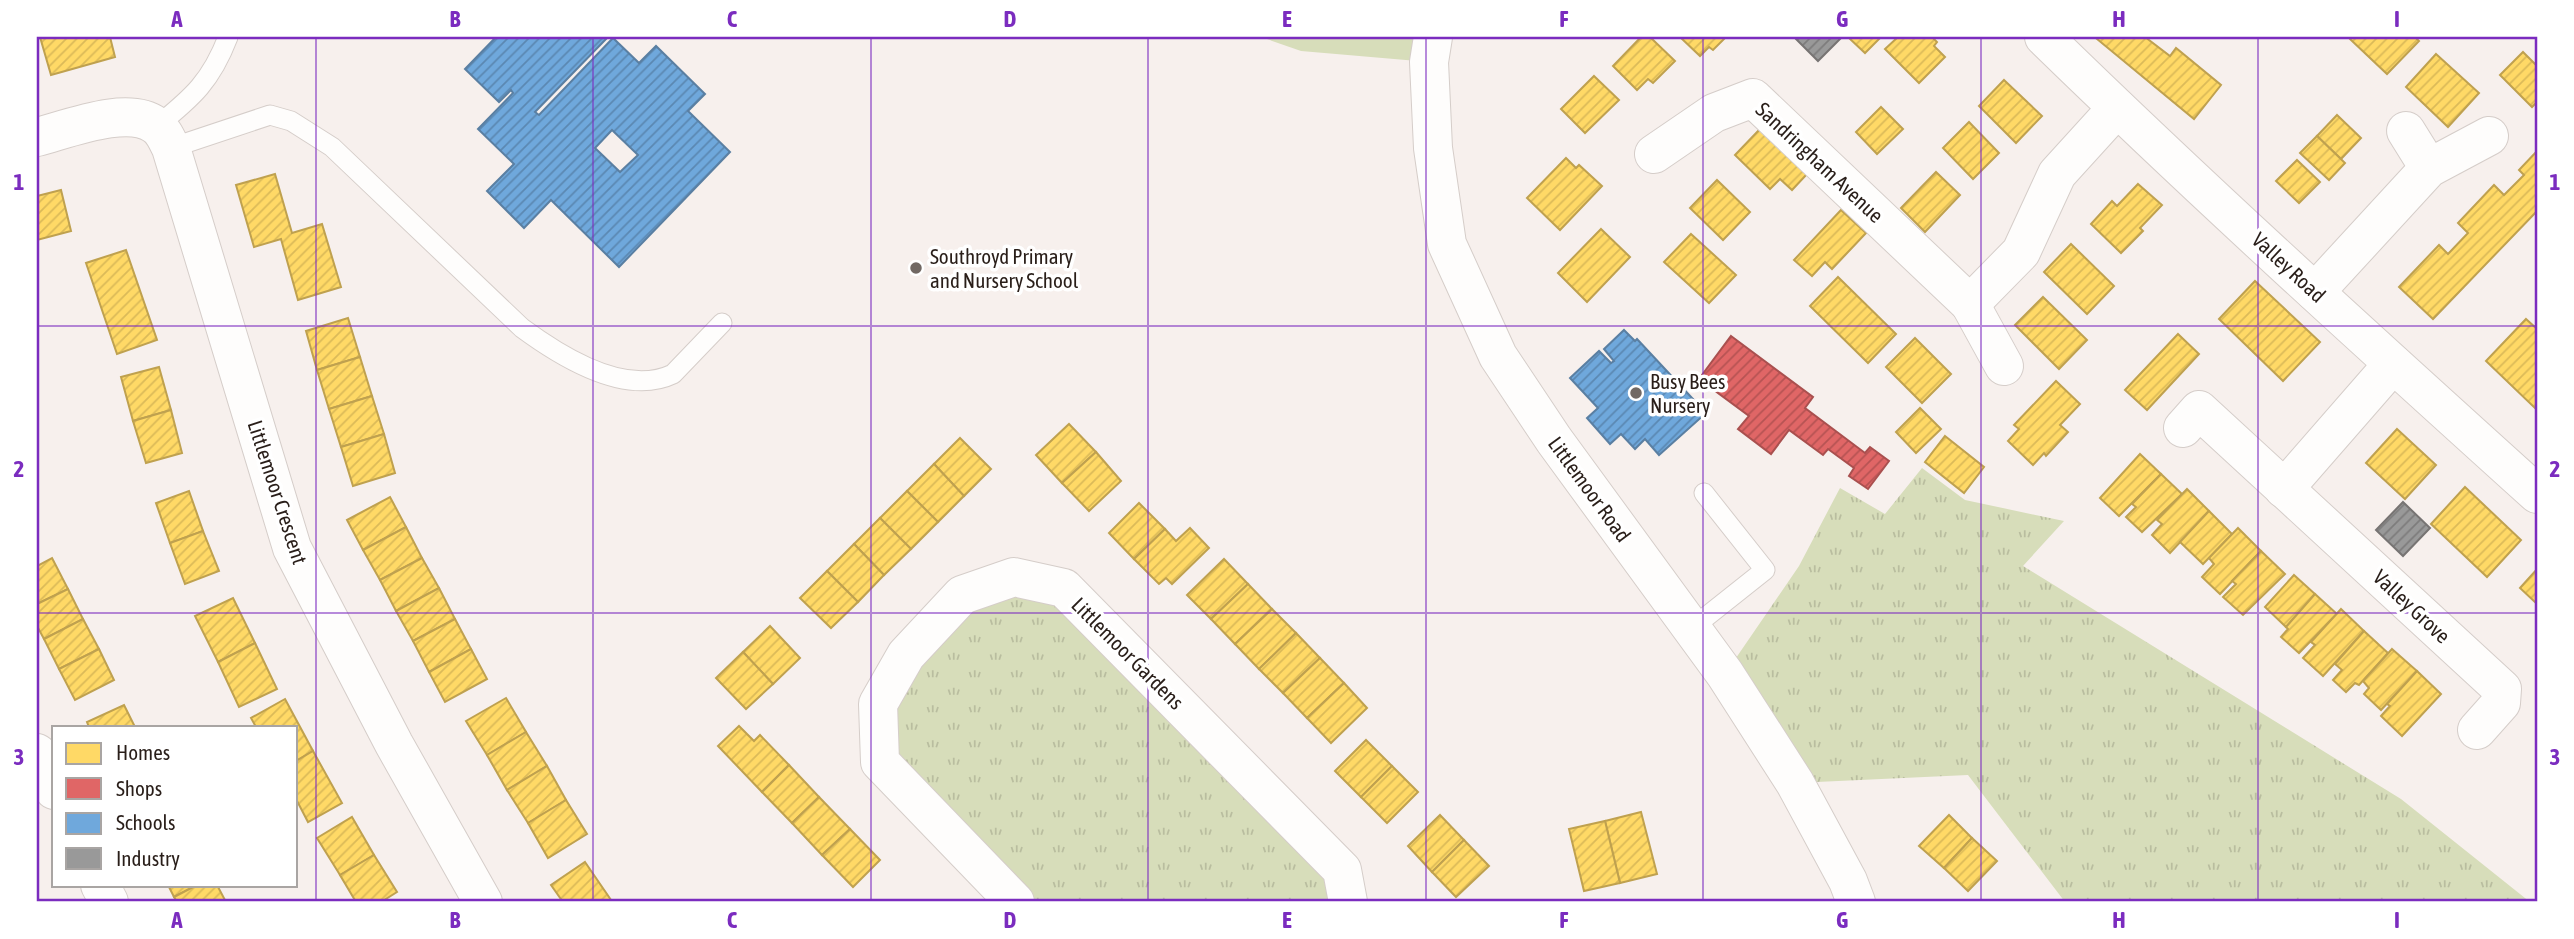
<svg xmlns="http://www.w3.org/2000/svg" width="2574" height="939" font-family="'Asap Condensed',sans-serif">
  <defs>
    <pattern id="grass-tufts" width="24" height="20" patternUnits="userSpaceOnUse" patternTransform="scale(1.75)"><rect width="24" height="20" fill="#d7ddba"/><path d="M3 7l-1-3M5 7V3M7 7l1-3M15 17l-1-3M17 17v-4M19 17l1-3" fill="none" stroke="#b9bd9f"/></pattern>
    <pattern id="homes-hatch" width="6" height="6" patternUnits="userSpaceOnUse" patternTransform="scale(1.75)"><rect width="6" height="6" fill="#ffd966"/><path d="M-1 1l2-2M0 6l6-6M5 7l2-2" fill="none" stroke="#dbba58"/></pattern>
    <pattern id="shops-hatch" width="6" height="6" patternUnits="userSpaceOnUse" patternTransform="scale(1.75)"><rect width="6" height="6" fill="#e06666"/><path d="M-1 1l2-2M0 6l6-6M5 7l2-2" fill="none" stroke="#b65353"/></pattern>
    <pattern id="schools-hatch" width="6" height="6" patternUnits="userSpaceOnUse" patternTransform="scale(1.75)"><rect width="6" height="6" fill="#6fa8dc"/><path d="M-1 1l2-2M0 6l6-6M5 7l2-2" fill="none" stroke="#5b88b2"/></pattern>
    <pattern id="industry-hatch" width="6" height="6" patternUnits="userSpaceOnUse" patternTransform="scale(1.75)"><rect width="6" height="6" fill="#999"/><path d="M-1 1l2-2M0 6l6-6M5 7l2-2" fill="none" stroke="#7d7c7c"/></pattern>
  </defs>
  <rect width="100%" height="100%" fill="#f7f0ed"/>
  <g fill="url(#grass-tufts)">
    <path d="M1922 468 1965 500 2064 521 2023 566 2401 799 2530 902H2065L1968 775 1795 783 1725 674 1799 566 1840 488 1885 514Z"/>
    <path d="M1064 588 1348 902H1015L880 762 906 655 962 595Z"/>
  </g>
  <path fill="#d7ddba" d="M1261 37H1433L1429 62 1301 51Z"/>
  <g fill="url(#homes-hatch)" stroke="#bfa14f" stroke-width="2">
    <path d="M40 37H110L115 57 51 75Z"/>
    <path d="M1641 37H1650L1675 61 1653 83 1648 79 1637 90 1613 66Z"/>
    <path d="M1680 37H1726L1713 50 1709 47 1700 56Z"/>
    <path d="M1850 37H1881L1865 53 1849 38Z"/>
    <path d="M1898 37H1932L1937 42 1934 46 1945 57 1919 83 1885 49Z"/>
    <path d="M2099 37H2145L2170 56 2176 48 2221 85 2194 119 2097 39Z"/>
    <path d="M2351 37H2415L2419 41 2387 74 2350 39Z"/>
    <path d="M2523 52 2537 66V102L2532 107 2500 75Z"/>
    <path d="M2436 54 2479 93 2448 127 2406 87Z"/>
    <path d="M1594 76 1619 100 1585 133 1561 109Z"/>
    <path d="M2004 80 2042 116 2016 143 1979 106Z"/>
    <path d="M1881 107 1903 129 1877 154 1856 132Z"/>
    <path d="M2337 115 2361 138 2341 159 2317 136Z"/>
    <path d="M1969 122 1999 153 1973 179 1943 148Z"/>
    <path d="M1760 129 1807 174 1792 190 1780 179 1770 189 1735 155Z"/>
    <path d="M2317 136 2345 163 2329 180 2300 153Z"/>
    <path d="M2537 151V211L2433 319 2399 287 2439 245 2448 254 2468 233 2458 223 2494 185 2504 195 2524 175 2519 170Z"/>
    <path d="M1566 158 1576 168 1579 165 1602 186 1560 230 1527 198Z"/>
    <path d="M2297 160 2320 182 2299 203 2276 181Z"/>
    <path d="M1936 172 1960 195 1925 232 1901 208Z"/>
    <path d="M275 174 292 233 322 224 341 287 298 300 281 239 254 247 236 185Z"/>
    <path d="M1717 180 1750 212 1723 240 1690 208Z"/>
    <path d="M2138 184 2162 205 2140 228 2143 231 2121 253 2091 224 2112 201 2117 206Z"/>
    <path d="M61 190 71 231 37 240V196Z"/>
    <path d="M1841 210 1866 233 1832 269 1825 262 1812 276 1794 260Z"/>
    <path d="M1601 229 1630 257 1587 302 1558 273Z"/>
    <path d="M1691 234 1736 275 1709 303 1664 262Z"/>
    <path d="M2071 244 2114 286 2087 314 2044 272Z"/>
    <path d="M126 250 157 340 117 354 86 263Z"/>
    <path d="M1838 277 1896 334 1868 363 1810 306Z"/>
    <path d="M2255 281 2320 342 2283 381 2219 319Z"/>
    <path d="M2043 297 2087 340 2059 369 2015 325Z"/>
    <path d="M348 318 360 357 317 370 306 331Z"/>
    <path d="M2526 319 2537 329V410L2486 361Z"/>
    <path d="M2178 334 2199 354 2147 410 2125 390Z"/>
    <path d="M1915 338 1951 374 1922 403 1886 367Z"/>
    <path d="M360 357 372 396 329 409 317 370Z"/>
    <path d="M159 367 171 410 133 421 121 377Z"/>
    <path d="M2056 381 2080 404 2060 425 2068 432 2046 456 2044 453 2033 465 2008 441 2019 429 2014 425Z"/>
    <path d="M372 396 384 434 341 447 329 409Z"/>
    <path d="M1920 408 1941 429 1916 453 1896 432Z"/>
    <path d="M171 410 182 453 146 463 133 421Z"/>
    <path d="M1069 424 1096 452 1062 483 1036 455Z"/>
    <path d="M2397 429 2436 465 2405 499 2366 463Z"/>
    <path d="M384 434 395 473 353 486 341 447Z"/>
    <path d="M1945 436 1984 467 1964 493 1925 462Z"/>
    <path d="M960 438 991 469 964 496 934 464Z"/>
    <path d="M1096 452 1121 481 1089 511 1062 483Z"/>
    <path d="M2140 454 2161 474 2119 516 2100 498Z"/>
    <path d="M934 464 964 496 938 522 907 491Z"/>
    <path d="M2161 474 2182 494 2142 532 2126 517 2136 507 2132 504Z"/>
    <path d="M2465 487 2521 540 2487 577 2431 524Z"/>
    <path d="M2187 489 2209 511 2170 553 2152 535 2162 524 2157 520Z"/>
    <path d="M189 491 203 531 170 543 156 503Z"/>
    <path d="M907 491 938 522 911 549 880 518Z"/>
    <path d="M390 497 406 527 363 550 347 520Z"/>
    <path d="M1139 503 1165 529 1134 559 1109 533Z"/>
    <path d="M2209 511 2232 534 2203 564 2180 542Z"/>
    <path d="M880 518 911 549 884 575 854 544Z"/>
    <path d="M406 527 422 558 380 580 363 550Z"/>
    <path d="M1190 528 1209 548 1172 584 1166 578 1159 584 1134 559 1165 529 1176 541Z"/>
    <path d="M2238 528 2261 551 2220 594 2202 577 2214 564 2209 558Z"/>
    <path d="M203 531 219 571 185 584 170 543Z"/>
    <path d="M854 544 884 575 858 602 827 571Z"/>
    <path d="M2261 551 2285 574 2243 615 2223 597 2236 584 2232 581Z"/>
    <path d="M52 558 68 589 37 604V566Z"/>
    <path d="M422 558 439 588 396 611 380 580Z"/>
    <path d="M1224 559 1248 584 1211 619 1187 595Z"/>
    <path d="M2537 569V604L2520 588Z"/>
    <path d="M827 571 858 602 831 628 800 598Z"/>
    <path d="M2294 575 2315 594 2286 627 2265 607Z"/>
    <path d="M1248 584 1272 609 1235 644 1211 619Z"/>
    <path d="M439 588 455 619 413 641 396 611Z"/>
    <path d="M68 589 83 619 44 639 37 626V604Z"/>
    <path d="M2315 594 2337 614 2299 653 2281 637 2288 629 2286 627Z"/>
    <path d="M233 598 255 643 218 662 195 616Z"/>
    <path d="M1272 609 1296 633 1259 669 1235 644Z"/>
    <path d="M2341 609 2364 631 2323 676 2303 658 2315 645 2311 642Z"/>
    <path d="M83 619 99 649 59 669 44 639Z"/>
    <path d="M455 619 471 649 429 672 413 641Z"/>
    <path d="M770 626 800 658 773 684 743 652Z"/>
    <path d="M2364 631 2388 653 2359 685 2355 683 2346 692 2333 680 2342 670 2335 664Z"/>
    <path d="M1296 633 1320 658 1283 693 1259 669Z"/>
    <path d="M255 643 277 689 239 707 218 662Z"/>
    <path d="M99 649 114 680 75 700 59 669Z"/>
    <path d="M471 649 487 679 445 702 429 672Z"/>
    <path d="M2392 649 2417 671 2381 710 2364 694 2369 688 2363 681Z"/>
    <path d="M743 652 773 684 746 709 716 678Z"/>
    <path d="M1320 658 1344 683 1307 718 1283 693Z"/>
    <path d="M2417 671 2441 694 2402 736 2381 716 2390 706 2387 704Z"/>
    <path d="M1344 683 1367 708 1331 743 1307 718Z"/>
    <path d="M506 698 526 732 487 755 466 721Z"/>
    <path d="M285 699 313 751 296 761V727H256L251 718Z"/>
    <path d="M124 705 135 727H89L87 722Z"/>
    <path d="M739 726 754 741 760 735 789 765 762 792 718 746Z"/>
    <path d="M526 732 547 766 507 790 487 755Z"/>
    <path d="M1366 740 1392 766 1361 797 1335 771Z"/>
    <path d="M313 751 342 803 308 822 296 799V761Z"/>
    <path d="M789 765 819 797 792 823 762 792Z"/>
    <path d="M547 766 566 800 528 823 507 790Z"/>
    <path d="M1392 766 1418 792 1387 823 1361 797Z"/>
    <path d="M819 797 850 829 822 855 792 823Z"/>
    <path d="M566 800 587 834 548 858 528 823Z"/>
    <path d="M1641 812 1657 874 1620 883 1605 821Z"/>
    <path d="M1440 815 1464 840 1432 872 1408 846Z"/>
    <path d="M1949 815 1972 838 1944 868 1919 846Z"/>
    <path d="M352 817 374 855 340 875 317 838Z"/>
    <path d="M1605 821 1620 883 1584 891 1569 829Z"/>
    <path d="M850 829 880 860 853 887 822 855Z"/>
    <path d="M1972 838 1997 861 1968 891 1944 868Z"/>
    <path d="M1464 840 1489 866 1456 897 1432 872Z"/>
    <path d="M374 855 397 892 381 902H356L340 875Z"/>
    <path d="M585 862 611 900 608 902H563L551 885Z"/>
    <path d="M168 885H197L174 897Z"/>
    <path d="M197 885H217L226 902H177L174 897Z"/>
  </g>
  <path fill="url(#shops-hatch)" stroke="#a9504f" stroke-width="2" d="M1731 336 1813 397 1805 408 1865 453 1870 447 1889 461 1868 489 1849 476 1854 468 1828 449 1823 455 1789 430 1771 454 1738 429 1749 416 1699 379Z"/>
  <g fill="url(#schools-hatch)" stroke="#5a7fa2" stroke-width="2" fill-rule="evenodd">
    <path d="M496 37H608L535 112 539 115 613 38 639 63 656 46 705 94 688 111 730 152 619 267 551 200 524 228 487 191 514 164 478 129 513 93 511 90 499 102 465 69ZM612 130 638 155 620 172 595 148Z"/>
    <path d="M1624 330 1635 341 1637 339 1706 413 1659 455 1645 439 1635 449 1621 434 1610 444 1587 418 1598 408 1570 378 1599 351 1611 363 1614 361 1604 349Z"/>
  </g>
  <g fill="url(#industry-hatch)" stroke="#777473" stroke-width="2">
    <path d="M1794 37H1842L1818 61Z"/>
    <path d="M2403 502 2430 528 2403 556 2376 530Z"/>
  </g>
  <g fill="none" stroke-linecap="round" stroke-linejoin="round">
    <defs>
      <g id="service">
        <path d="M157 126C193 97 211 81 228 37"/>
        <path d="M171 148 270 115 291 121 332 147 522 328C560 356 625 397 673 374L722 323"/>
        <path d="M1692 628 1765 570 1704 493"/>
      </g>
      <g id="minor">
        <path d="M2044 37C2204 193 2371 344 2537 494"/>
        <path d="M2406 131 2429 168"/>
        <path d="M37 137C68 129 128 105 155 125 163 130 167 140 171 148L292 548 394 744 483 902"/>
        <path d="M1654 154 1714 113 1753 98 1970 304 2021 252 2057 174 2117 108"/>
        <path d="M2315 292 2429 168 2489 136"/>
        <path d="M1970 304 2004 366"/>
        <path d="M2183 428 2199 410 2502 689 2501 703 2477 730"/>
        <path d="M2284 489 2393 364"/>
        <path d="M37 753 54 790"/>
        <path d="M100 885 109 902"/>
        <path d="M1015 902 880 762 878 704 906 655 962 595 1014 577 1064 588 1342 870 1348 902"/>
      </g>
      <path id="tertiary" d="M1433 37 1429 62 1433 148 1447 244 1498 356 1554 440 1725 674 1795 783 1848 881 1856 902"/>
    </defs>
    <use href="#service" stroke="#d5cdc9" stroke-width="21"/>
    <use href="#minor" stroke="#d5cdc9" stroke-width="40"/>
    <use href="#tertiary" stroke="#d5cdc9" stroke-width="40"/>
    <use href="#service" stroke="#fefdfc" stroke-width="19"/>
    <use href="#minor" stroke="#fefdfc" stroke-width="38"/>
    <use href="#tertiary" stroke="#fefdfc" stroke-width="38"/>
  </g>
  <path fill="none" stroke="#7b2cbf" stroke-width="2" stroke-opacity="0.55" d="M316 37V902M593 37V902M871 37V902M1148 37V902M1426 37V902M1703 37V902M1981 37V902M2258 37V902M37 326H2537M37 613H2537"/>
  <g fill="#716863" stroke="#fff" stroke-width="2.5">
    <circle cx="916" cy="268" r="7"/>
    <circle cx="1636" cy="393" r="7"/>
  </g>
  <g text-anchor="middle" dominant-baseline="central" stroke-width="7" stroke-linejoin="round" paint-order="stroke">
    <g font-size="21" fill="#291e19" stroke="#fff">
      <text transform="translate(1820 162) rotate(43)">Sandringham Avenue</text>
      <text transform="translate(2289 267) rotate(43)">Valley Road</text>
      <text transform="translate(1590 489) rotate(54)">Littlemoor Road</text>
      <text transform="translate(278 492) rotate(72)">Littlemoor Crescent</text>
      <text transform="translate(2412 606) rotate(43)">Valley Grove</text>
      <text transform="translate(1128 653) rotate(45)">Littlemoor Gardens</text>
    </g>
    <g font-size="21" fill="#291e19" stroke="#fff" text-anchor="start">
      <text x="930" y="256">Southroyd Primary<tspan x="930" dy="24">and Nursery School</tspan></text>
      <text x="1650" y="381">Busy Bees<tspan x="1650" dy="24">Nursery</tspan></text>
    </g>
  </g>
  <rect width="2574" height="939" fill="none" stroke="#ffffff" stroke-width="77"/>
  <rect x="52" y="726" width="245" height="161" fill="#ffffff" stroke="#a9a5a3" stroke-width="2"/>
  <rect x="66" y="743" width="35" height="21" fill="#ffd966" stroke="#a9a5a3" stroke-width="2"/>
  <text x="116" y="760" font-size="21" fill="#291e19">Homes</text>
  <rect x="66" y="778" width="35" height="21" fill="#e06666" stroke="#a9a5a3" stroke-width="2"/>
  <text x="116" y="796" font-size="21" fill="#291e19">Shops</text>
  <rect x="66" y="813" width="35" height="21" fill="#6fa8dc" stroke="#a9a5a3" stroke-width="2"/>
  <text x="116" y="830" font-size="21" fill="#291e19">Schools</text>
  <rect x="66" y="848" width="35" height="21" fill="#999999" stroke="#a9a5a3" stroke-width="2"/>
  <text x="116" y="866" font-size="21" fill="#291e19">Industry</text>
  <rect x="38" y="38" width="2498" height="862" fill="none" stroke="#7b2cbf" stroke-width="2.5"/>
  <g font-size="23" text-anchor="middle" font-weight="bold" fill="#7b2cbf">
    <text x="177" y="27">A</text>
    <text x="455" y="27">B</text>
    <text x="732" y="27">C</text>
    <text x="1010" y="27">D</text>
    <text x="1287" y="27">E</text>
    <text x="1564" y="27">F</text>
    <text x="1842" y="27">G</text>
    <text x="2119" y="27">H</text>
    <text x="2397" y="27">I</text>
    <text x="19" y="190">1</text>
    <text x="2555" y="190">1</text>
    <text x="19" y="477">2</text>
    <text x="2555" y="477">2</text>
    <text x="19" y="765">3</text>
    <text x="2555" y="765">3</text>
    <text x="177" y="928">A</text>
    <text x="455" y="928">B</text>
    <text x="732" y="928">C</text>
    <text x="1010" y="928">D</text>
    <text x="1287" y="928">E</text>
    <text x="1564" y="928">F</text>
    <text x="1842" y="928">G</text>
    <text x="2119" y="928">H</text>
    <text x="2397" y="928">I</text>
  </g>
</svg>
